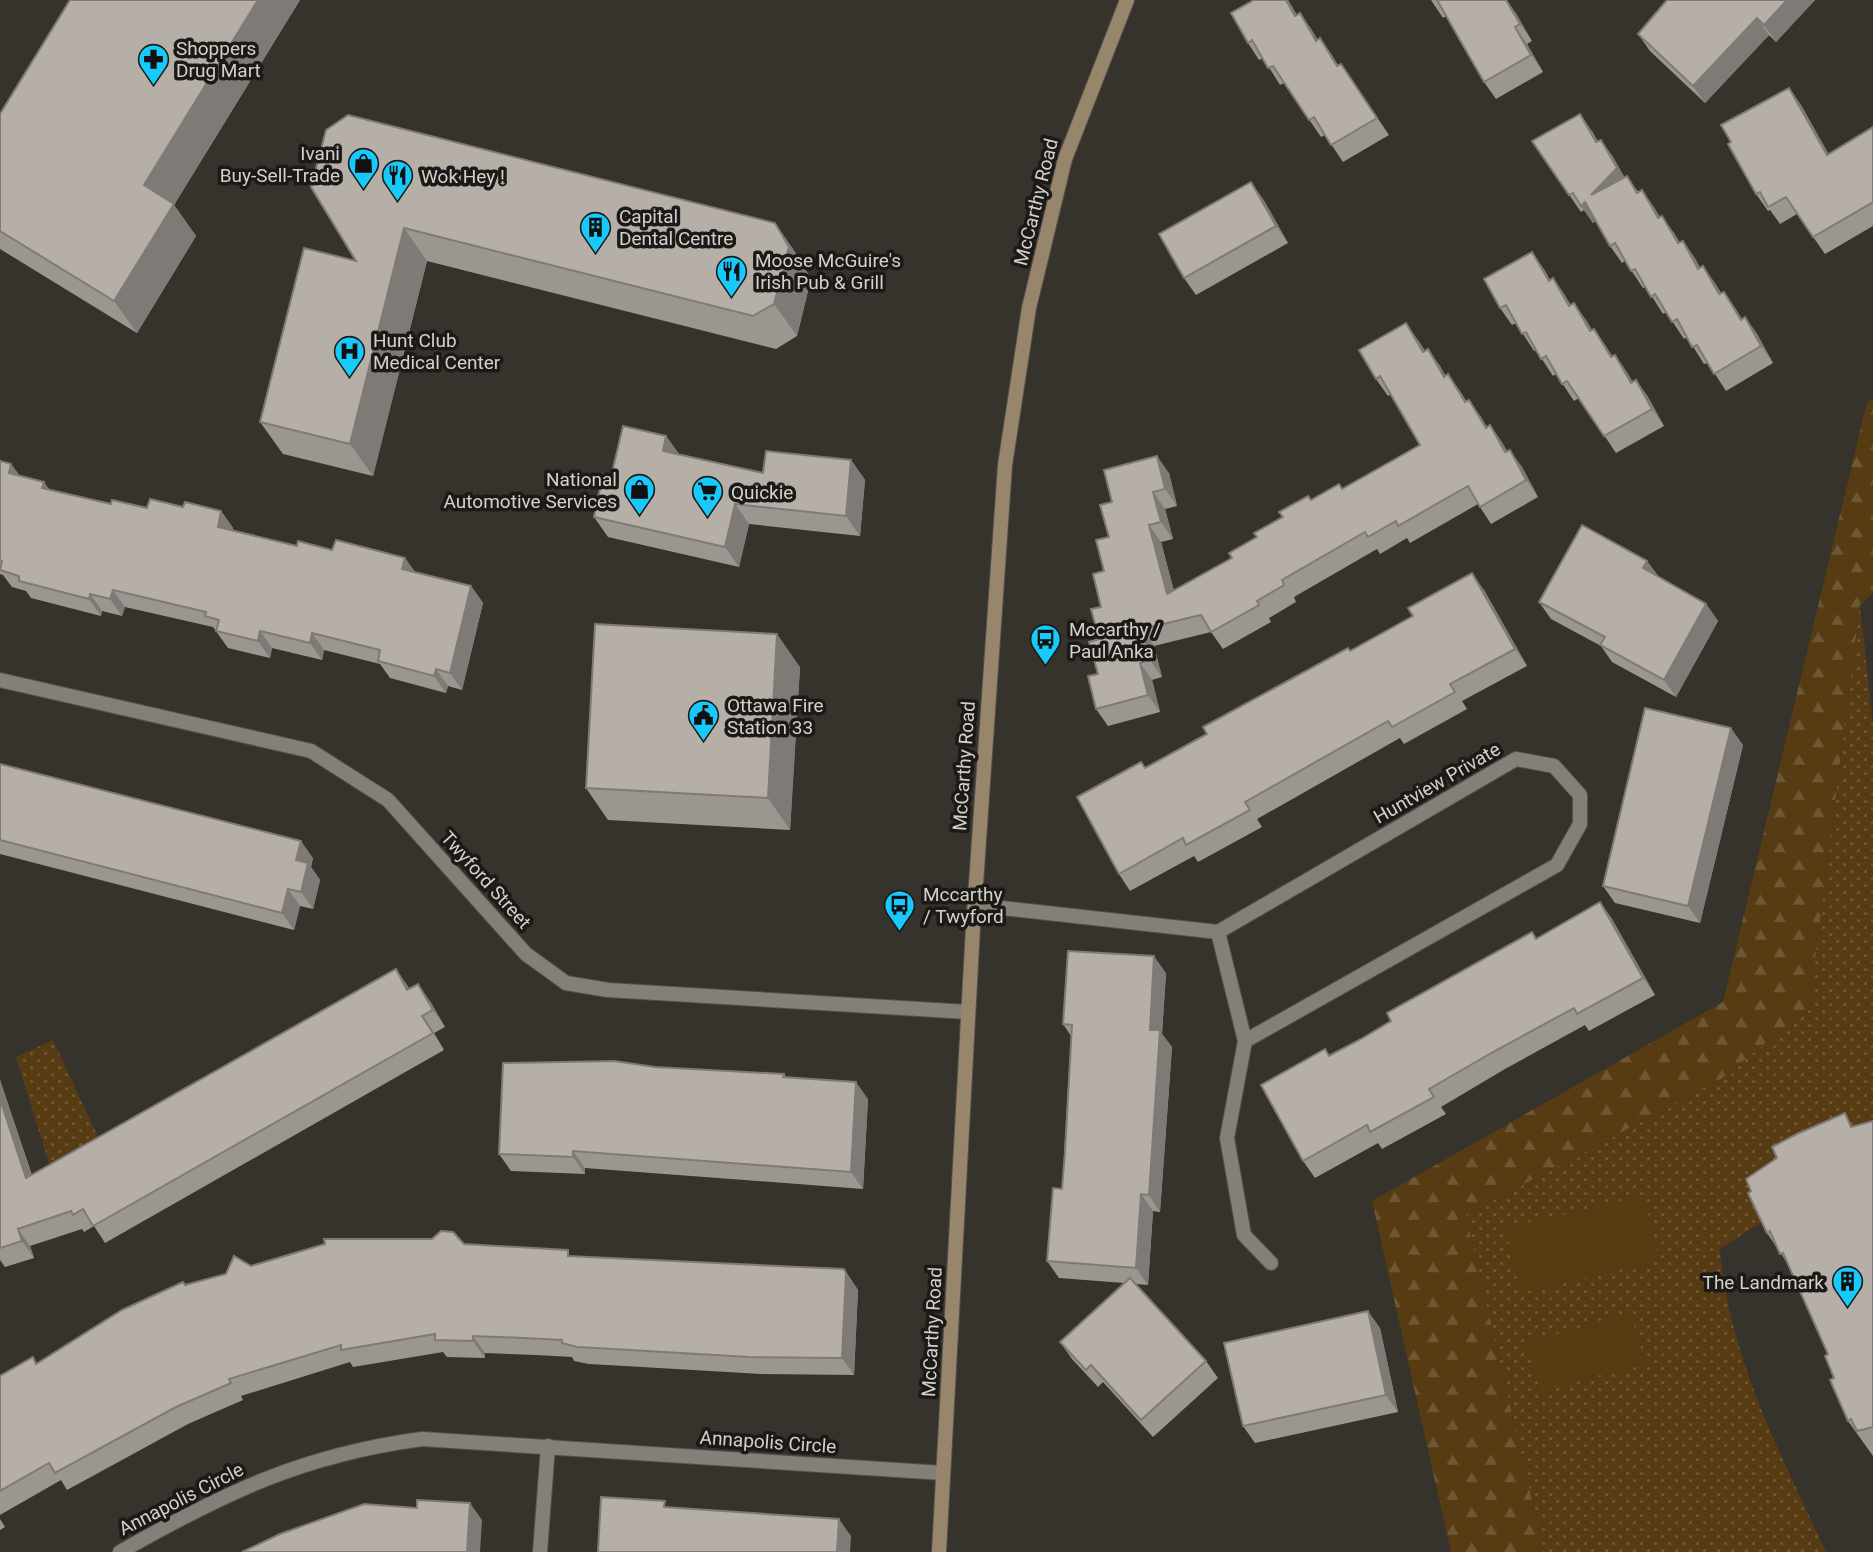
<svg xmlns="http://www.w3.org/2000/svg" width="1873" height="1552" font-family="Roboto,sans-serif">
  <defs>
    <pattern id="forest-firs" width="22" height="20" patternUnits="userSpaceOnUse" patternTransform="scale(1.75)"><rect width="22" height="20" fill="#573c13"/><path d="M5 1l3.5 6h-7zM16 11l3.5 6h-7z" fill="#6e5734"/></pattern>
    <pattern id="park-dots" width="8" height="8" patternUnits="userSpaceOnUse" patternTransform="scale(1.75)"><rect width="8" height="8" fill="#573c13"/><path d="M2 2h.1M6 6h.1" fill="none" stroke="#6e5734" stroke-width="1.8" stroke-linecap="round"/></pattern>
  </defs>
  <rect width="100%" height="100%" fill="#36322c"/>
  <path fill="url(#forest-firs)" d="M1873 399V593L1860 605 1809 1008 1720 1080 1466 1215 1544 1552H1451L1372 1201 1723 1002 1867 402Z"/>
  <g fill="url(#park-dots)">
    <path d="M1860 605 1873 726V1150L1720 1249C1729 1358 1781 1454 1826 1552H1544L1466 1215 1720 1080 1809 1008Z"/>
    <path d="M53 1040 98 1137 52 1173 16 1057Z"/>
  </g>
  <g fill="#573c13">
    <path d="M1644 1196 1659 1261 1521 1293 1505 1228Z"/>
    <path d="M1631 1314 1645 1363 1540 1391 1527 1342Z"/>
  </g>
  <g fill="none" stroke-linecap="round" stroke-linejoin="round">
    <defs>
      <g id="street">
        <path d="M0 680 311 751 388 800 526 954 566 983 608 990 968 1012"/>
        <path d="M975 905 1218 932 1516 759 1554 766 1580 795V824L1557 865 1245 1041"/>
        <path d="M1218 932 1245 1041 1227 1138 1244 1235 1271 1263"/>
        <path d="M120 1552C224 1493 302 1455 422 1439L943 1473"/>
        <path d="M540 1552 548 1446"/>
      </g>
      <path id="secondary" d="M939 1552 973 927 1005 465 1029 308 1065 159 1127 0"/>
    </defs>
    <use href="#street" stroke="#55514c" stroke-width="16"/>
    <use href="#secondary" stroke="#55514c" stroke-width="16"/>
    <use href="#street" stroke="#847f78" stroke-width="14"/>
    <use href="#secondary" stroke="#98866c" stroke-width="14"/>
  </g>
  <g fill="#9c9690">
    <path d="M70 0H300L174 205 196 236 137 333 0 249V114Z"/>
    <path d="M1254 0H1288L1297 15 1300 13 1317 40 1320 38 1338 65 1341 64 1389 135 1343 162 1325 135 1321 137 1284 83 1280 85 1263 58 1259 60 1248 43Z"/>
    <path d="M1431 0H1507L1532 41 1527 44 1543 72 1496 99 1484 82 1446 16 1443 18Z"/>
    <path d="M1667 0H1815L1776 42 1769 35 1705 103 1650 51 1638 34Z"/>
    <path d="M1789 88 1801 105 1828 154 1873 127V226L1825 254 1797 214 1780 224 1770 210 1768 211 1756 194 1731 142Z"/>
    <path d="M1592 131 1598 142 1601 140 1613 157 1624 177 1639 192 1642 190 1660 217 1674 233 1680 243 1683 241 1700 268 1715 283 1721 293 1724 292 1742 319 1745 317 1757 334 1773 363 1726 391 1708 363 1704 364 1687 337 1684 339 1666 312 1663 314 1646 287 1643 288 1625 261 1622 263 1610 246 1596 220 1593 223 1584 210 1581 212 1532 141Z"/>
    <path d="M311 187 775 223 797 255 811 279 797 336 776 349 427 261 373 476 283 454 260 422 356 261Z"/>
    <path d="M1263 199 1288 243 1196 295 1184 278Z"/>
    <path d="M1544 269 1550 280 1553 278 1571 305 1586 320 1592 330 1594 329 1612 356 1615 355 1632 381 1636 380 1648 397 1664 426 1616 453 1579 398 1574 401 1556 374 1553 376 1536 350 1534 351 1516 323 1512 325 1500 308Z"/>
    <path d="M1418 340 1425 351 1440 366 1445 376 1460 391 1466 401 1481 417 1487 427 1490 425 1507 451 1522 467 1538 497 1491 524 1478 504 1410 543 1407 538 1380 554 1377 549 1294 597 1296 602 1269 618 1271 622 1223 649 1211 632 1154 646 1162 677 1152 680 1160 712 1108 726 1096 709 1099 639 1104 571 1112 502 1169 473 1177 506 1165 509 1173 539 1161 542 1174 591 1232 558 1257 537 1311 500 1343 489 1420 445 1391 394 1388 396 1376 379Z"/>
    <path d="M666 436 679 454 763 473 851 460 865 480 860 536 749 524 739 567 608 537 594 517 611 477Z"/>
    <path d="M0 461 11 464 20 476 49 490 111 504 147 508 183 507 221 511 233 528V531L297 546 405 558 415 572 471 586 483 603 462 690 448 686 446 693 390 678 380 664 324 650 322 660 272 648 270 658 228 648 213 627 125 607 122 616 102 611 101 616 31 598 26 591 12 587 3 575 0 574Z"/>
    <path d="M1647 561 1659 577 1706 604 1718 621 1676 697 1612 662 1601 646 1551 619 1539 602Z"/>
    <path d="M1484 590 1527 666 1462 701 1467 709 1404 744 1400 738 1257 819 1262 827 1198 862 1194 856 1130 891 1119 874 1145 768 1207 734 1413 616Z"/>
    <path d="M800 667 790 830 608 820 586 788Z"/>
    <path d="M1743 745 1700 923 1615 903 1603 886Z"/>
    <path d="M0 764 313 858 311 867 320 880 313 909 300 906 294 930 0 854Z"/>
    <path d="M1600 902 1612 919 1655 995 1589 1031 1585 1025 1505 1069 1441 1107 1446 1114 1382 1149 1378 1143 1315 1178 1303 1161 1329 1055 1361 1039Z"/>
    <path d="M1166 973 1162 1034 1172 1047 1160 1212 1153 1211 1148 1285 1136 1284 1206 1361 1218 1378 1153 1437 1103 1382 1098 1387 1072 1359 1060 1342 1124 1283 1059 1278 1047 1261 1062 1189 1071 1036 1063 1024Z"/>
    <path d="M409 989 430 1001 445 1027 434 1033 444 1050 105 1243 94 1226 84 1232 82 1229 30 1246 34 1258 5 1267 0 1260V1080L32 1175Z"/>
    <path d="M655 1067 784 1074 786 1077 868 1099 863 1189 585 1168V1174L511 1171 499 1154Z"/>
    <path d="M1873 1121V1456L1848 1421 1828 1354 1790 1267 1767 1233 1751 1191 1854 1126Z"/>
    <path d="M464 1244 573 1256 844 1269 858 1290 854 1375 761 1374 625 1366 589 1364 574 1361 572 1357 536 1355 485 1353V1358L447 1357 443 1352 353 1367 350 1362 241 1396 243 1400 188 1424 67 1490 61 1480 0 1515V1376L37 1363 186 1285 251 1266Z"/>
    <path d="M1380 1328 1398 1412 1255 1443 1243 1426Z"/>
    <path d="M0 1519 5 1527 0 1530Z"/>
  </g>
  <g fill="#7f7a76">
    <path d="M258 0H300L174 205 196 236 137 333 114 301 144 185Z"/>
    <path d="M1286 0H1288L1307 33 1295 16Z"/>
    <path d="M1506 0 1516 13 1532 41 1520 24Z"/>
    <path d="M1787 0H1815L1776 42 1764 25Z"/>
    <path d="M1300 13 1312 30 1328 58 1316 41Z"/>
    <path d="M1757 18 1769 35 1705 103 1693 86Z"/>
    <path d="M1515 27 1527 44 1543 72 1531 55Z"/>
    <path d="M1320 38 1332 55 1348 83 1337 66Z"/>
    <path d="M1789 88 1801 105 1839 172 1827 155Z"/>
    <path d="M1580 114 1592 131 1608 159 1596 142Z"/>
    <path d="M1601 140 1613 157 1629 185 1591 195Z"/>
    <path d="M1251 182 1263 199 1288 243 1276 226Z"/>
    <path d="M1642 190 1654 207 1670 235 1658 218Z"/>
    <path d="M1585 202 1597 219 1593 223 1581 206Z"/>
    <path d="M1662 216 1674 233 1690 260 1678 243Z"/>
    <path d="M775 223 797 255 811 279 797 336 774 304Z"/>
    <path d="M404 228 427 261 373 476 350 444Z"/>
    <path d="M1683 241 1695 258 1710 286 1698 269Z"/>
    <path d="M1532 252 1544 269 1560 298 1549 281Z"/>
    <path d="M1703 266 1715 283 1731 311 1719 294Z"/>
    <path d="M1553 278 1565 295 1580 323 1569 306Z"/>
    <path d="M1724 292 1736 309 1752 337 1741 320Z"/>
    <path d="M1574 303 1586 320 1602 348 1590 331Z"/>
    <path d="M1745 317 1757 334 1773 363 1761 346Z"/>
    <path d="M1406 323 1418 340 1435 369 1423 352Z"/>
    <path d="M1594 329 1606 346 1623 374 1611 357Z"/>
    <path d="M1428 349 1440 366 1456 394 1444 377Z"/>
    <path d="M1615 355 1627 372 1643 400 1631 383Z"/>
    <path d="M1448 374 1460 391 1477 419 1465 402Z"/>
    <path d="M1636 380 1648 397 1664 426 1652 409Z"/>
    <path d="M1469 400 1481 417 1497 445 1486 428Z"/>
    <path d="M1490 425 1502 442 1517 469 1505 452Z"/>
    <path d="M666 436 680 456 663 451Z"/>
    <path d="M1510 450 1522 467 1538 497 1526 480Z"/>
    <path d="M1157 456 1169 473 1177 506 1165 489Z"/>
    <path d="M851 460 865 480 860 536 846 516Z"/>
    <path d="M11 464 23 481 9 473Z"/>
    <path d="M44 482 56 499 42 488Z"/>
    <path d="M1153 492 1165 509 1173 539 1161 522Z"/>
    <path d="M735 504 749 524 739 567 725 547Z"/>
    <path d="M221 511 233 528 230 544 218 527Z"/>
    <path d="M1149 525 1161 542 1179 611 1167 594Z"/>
    <path d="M405 558 417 575 402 569Z"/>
    <path d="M1647 561 1659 578 1643 568Z"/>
    <path d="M1472 573 1484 590 1527 666 1515 649Z"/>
    <path d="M471 586 483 603 462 690 450 673Z"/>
    <path d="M113 590 125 607 122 616 110 599Z"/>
    <path d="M90 594 102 611 101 616 89 599Z"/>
    <path d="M1706 604 1718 621 1676 697 1664 680Z"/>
    <path d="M1142 629 1154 646 1162 677 1150 660Z"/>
    <path d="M260 631 272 648 270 658 258 641Z"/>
    <path d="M312 633 324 650 322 660 310 643Z"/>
    <path d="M777 634 800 667 790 830 768 798Z"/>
    <path d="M1140 663 1152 680 1160 712 1148 695Z"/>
    <path d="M436 669 448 686 446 693 434 676Z"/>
    <path d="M1731 728 1743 745 1700 923 1688 906Z"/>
    <path d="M301 841 313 858 311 867 320 880 313 909 301 892 296 860Z"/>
    <path d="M288 889 300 906 294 930 282 913Z"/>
    <path d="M1600 902 1612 919 1655 995 1643 978Z"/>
    <path d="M1154 956 1166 973 1162 1034 1172 1047 1160 1212 1149 1195 1150 1030Z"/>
    <path d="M396 969 408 986 419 1007 407 990Z"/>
    <path d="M418 984 430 1001 445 1027 433 1010Z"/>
    <path d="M422 1016 434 1033 444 1050Z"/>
    <path d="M0 1080 38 1195 26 1178 0 1099Z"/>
    <path d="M856 1082 868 1099 863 1189 851 1172Z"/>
    <path d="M573 1151 585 1168V1174L573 1157Z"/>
    <path d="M1141 1194 1153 1211 1148 1285 1136 1268Z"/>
    <path d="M18 1229 30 1246 34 1258 22 1241Z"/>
    <path d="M844 1269 858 1290 854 1375 842 1358Z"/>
    <path d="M1368 1311 1380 1328 1398 1412 1386 1395Z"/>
    <path d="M473 1336 485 1353V1358L473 1341Z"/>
    <path d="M470 1503 482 1520 480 1552H467Z"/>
    <path d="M839 1519 851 1536 850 1552H837Z"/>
  </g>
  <g fill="#b5afa8" stroke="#7f7a76" stroke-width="2">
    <path d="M70 0H258L144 185 174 204 114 301 0 231V114Z"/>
    <path d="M1254 0H1286L1295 16 1300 13 1316 41 1320 38 1337 66 1341 64 1377 118 1331 145 1314 117 1309 120 1273 66 1268 68 1252 40 1248 43 1231 13Z"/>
    <path d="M1437 0H1506L1520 24 1515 27 1531 55 1484 82Z"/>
    <path d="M1667 0H1787L1764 25 1757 18 1693 86 1638 34Z"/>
    <path d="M1789 88 1827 155 1873 127V202L1813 237 1786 197 1768 207 1760 192 1756 194 1728 144 1731 142 1721 125Z"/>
    <path d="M1580 114 1596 142 1601 140 1617 168 1591 195 1627 176 1637 193 1642 190 1658 218 1662 216 1678 243 1683 241 1698 269 1703 266 1719 294 1724 292 1741 320 1745 317 1761 346 1714 374 1697 345 1692 347 1677 319 1672 322 1655 294 1651 297 1635 269 1631 271 1615 243 1610 246 1585 202 1581 206 1573 193 1569 195 1532 141Z"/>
    <path d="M348 115 775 223 789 247 774 304 753 316 404 228 350 444 260 422 304 248 356 261 311 187 326 130Z"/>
    <path d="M1251 182 1276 226 1184 278 1159 234Z"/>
    <path d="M1532 252 1549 281 1553 278 1569 306 1574 303 1590 331 1594 329 1611 357 1615 355 1631 383 1636 380 1652 409 1604 436 1567 381 1562 384 1546 356 1541 359 1526 332 1522 334 1506 305 1500 308 1484 279Z"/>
    <path d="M1406 323 1423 352 1428 349 1444 377 1448 374 1465 402 1469 400 1486 428 1490 425 1505 452 1510 450 1526 480 1480 507 1468 486 1398 526 1396 521 1368 537 1365 532 1282 580 1284 585 1257 601 1259 605 1211 632 1201 615 1142 629 1150 660 1140 663 1148 695 1096 709 1088 676 1098 674 1089 642 1099 639 1091 609 1101 607 1093 574 1104 571 1096 540 1109 537 1100 505 1112 502 1104 470 1157 456 1165 489 1153 492 1161 522 1149 525 1167 594 1232 558 1229 553 1257 537 1254 533 1283 517 1279 512 1308 496 1311 500 1339 484 1342 489 1420 445 1380 376 1376 379 1359 350Z"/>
    <path d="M623 426 666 436 663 451 763 473 766 451 851 460 846 516 735 504 725 547 594 517 603 474 611 477Z"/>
    <path d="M0 461 11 464 9 473 44 482 42 488 111 504 112 500 147 508 150 499 183 507 185 502 221 511 218 527 297 546 298 541 332 550 336 540 405 558 402 569 471 586 450 673 436 669 434 676 378 661 380 650 312 633 310 643 260 631 258 641 216 631 219 620 205 616 206 612 113 590 110 599 90 594 89 599 19 581V576L0 570 2 561 0 560Z"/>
    <path d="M1582 525 1647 561 1643 568 1706 604 1664 680 1600 645 1605 637 1539 602Z"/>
    <path d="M1472 573 1515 649 1450 684 1455 692 1392 727 1388 721 1245 802 1250 810 1186 845 1183 838 1119 874 1077 797 1141 762 1145 768 1207 734 1203 727 1348 648 1350 651 1413 616 1408 608Z"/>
    <path d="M595 624 777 634 768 798 586 788Z"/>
    <path d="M1645 708 1731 728 1688 906 1603 886Z"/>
    <path d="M0 764 301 841 296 860 308 863 301 892 288 889 282 913 0 840Z"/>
    <path d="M1600 902 1643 978 1577 1014 1574 1008 1493 1052 1429 1089 1434 1097 1370 1132 1367 1125 1303 1161 1261 1085 1325 1049 1329 1056 1361 1039 1391 1021 1387 1013 1532 932 1536 939Z"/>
    <path d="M1068 951 1154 956 1150 1030H1160L1149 1195 1141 1194 1136 1268 1047 1261 1053 1188 1062 1189 1065 1152 1072 1025 1063 1024Z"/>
    <path d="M396 969 407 990 418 984 433 1010 422 1016 433 1033 93 1226 83 1209 73 1215 71 1211 18 1229 22 1241 0 1248V1099L26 1178Z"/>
    <path d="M614 1061 655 1067 784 1074 783 1077 856 1082 851 1172 573 1151V1157L499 1154 503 1063Z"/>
    <path d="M1845 1113 1851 1127 1873 1121V1427L1857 1431 1851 1419 1848 1421 1830 1380 1834 1378 1825 1356 1828 1354 1783 1253 1780 1254 1770 1231 1767 1233 1748 1193 1751 1191 1746 1179 1777 1158 1772 1147 1797 1134Z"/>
    <path d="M441 1231 453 1232 464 1244 568 1250V1256L844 1269 846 1273 842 1358 749 1357 613 1349 577 1347 562 1343V1340L524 1338 473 1336V1341L435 1340V1334L341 1350V1345L229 1379 231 1383 176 1407 55 1473 49 1463 0 1491V1376L33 1357 36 1364 122 1310 183 1282 185 1285 226 1274 234 1256 251 1266 325 1244 324 1239H432Z"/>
    <path d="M1130 1278 1206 1361 1141 1420 1091 1365 1086 1370 1060 1342Z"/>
    <path d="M1368 1311 1386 1395 1243 1426 1224 1343Z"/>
    <path d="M601 1497 665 1501 664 1507 839 1519 837 1552H598Z"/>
    <path d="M417 1500 470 1503 467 1552H242L280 1534 364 1504 417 1508Z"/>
  </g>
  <defs>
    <symbol id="pharmacy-pin" viewBox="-11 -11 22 30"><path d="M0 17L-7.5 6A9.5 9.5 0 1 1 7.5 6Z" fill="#17cafb" stroke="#1c1a17"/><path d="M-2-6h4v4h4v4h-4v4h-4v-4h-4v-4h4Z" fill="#111"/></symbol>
    <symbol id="shop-pin" viewBox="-11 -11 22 30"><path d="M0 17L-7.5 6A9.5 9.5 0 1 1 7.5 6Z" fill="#17cafb" stroke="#1c1a17"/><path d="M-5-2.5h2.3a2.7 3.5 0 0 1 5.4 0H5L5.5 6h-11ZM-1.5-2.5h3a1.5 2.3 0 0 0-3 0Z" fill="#111"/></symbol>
    <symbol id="restaurant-pin" viewBox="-11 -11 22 30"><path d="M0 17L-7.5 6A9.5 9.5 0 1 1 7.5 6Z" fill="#17cafb" stroke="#1c1a17"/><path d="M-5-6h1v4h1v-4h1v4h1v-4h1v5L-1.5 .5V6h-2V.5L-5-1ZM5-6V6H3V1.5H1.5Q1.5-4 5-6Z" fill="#111"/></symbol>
    <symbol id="building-pin" viewBox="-11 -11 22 30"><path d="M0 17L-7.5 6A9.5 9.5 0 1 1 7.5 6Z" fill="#17cafb" stroke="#1c1a17"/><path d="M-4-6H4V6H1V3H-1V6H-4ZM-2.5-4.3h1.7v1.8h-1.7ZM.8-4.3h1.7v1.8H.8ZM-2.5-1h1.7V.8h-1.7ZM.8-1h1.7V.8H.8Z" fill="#111"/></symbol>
    <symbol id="hospital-pin" viewBox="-11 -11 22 30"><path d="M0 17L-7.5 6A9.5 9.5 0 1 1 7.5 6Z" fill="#17cafb" stroke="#1c1a17"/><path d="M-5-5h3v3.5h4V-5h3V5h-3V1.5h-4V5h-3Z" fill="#111"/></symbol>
    <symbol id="supermarket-pin" viewBox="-11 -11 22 30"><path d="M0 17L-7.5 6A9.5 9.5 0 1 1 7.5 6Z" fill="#17cafb" stroke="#1c1a17"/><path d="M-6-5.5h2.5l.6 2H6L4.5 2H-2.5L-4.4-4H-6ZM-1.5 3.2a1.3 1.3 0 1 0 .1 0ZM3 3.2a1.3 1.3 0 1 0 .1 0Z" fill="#111"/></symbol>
    <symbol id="bus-pin" viewBox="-11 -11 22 30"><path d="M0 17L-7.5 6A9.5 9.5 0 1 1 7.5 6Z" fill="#17cafb" stroke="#1c1a17"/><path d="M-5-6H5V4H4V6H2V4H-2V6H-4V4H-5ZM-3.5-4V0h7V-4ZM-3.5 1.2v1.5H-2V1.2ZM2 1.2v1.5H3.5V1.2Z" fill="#111"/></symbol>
    <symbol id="civic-pin" viewBox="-11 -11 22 30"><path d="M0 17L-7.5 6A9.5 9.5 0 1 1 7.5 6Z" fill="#17cafb" stroke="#1c1a17"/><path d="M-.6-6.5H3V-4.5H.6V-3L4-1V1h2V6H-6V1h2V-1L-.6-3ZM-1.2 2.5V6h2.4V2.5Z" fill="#111"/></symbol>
  </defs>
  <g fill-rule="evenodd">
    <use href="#pharmacy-pin" x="136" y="42" width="35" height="47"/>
    <use href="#shop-pin" x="346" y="146" width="35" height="47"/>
    <use href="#restaurant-pin" x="380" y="158" width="35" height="47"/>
    <use href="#building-pin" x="578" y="210" width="35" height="47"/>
    <use href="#restaurant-pin" x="714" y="254" width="35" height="47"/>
    <use href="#hospital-pin" x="332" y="334" width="35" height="47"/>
    <use href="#shop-pin" x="622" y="472" width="35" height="47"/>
    <use href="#supermarket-pin" x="690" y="474" width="35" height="47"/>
    <use href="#bus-pin" x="1028" y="622" width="35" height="47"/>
    <use href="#civic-pin" x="686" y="698" width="35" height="47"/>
    <use href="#bus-pin" x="882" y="888" width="35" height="47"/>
    <use href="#building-pin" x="1830" y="1264" width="35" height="47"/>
  </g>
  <g text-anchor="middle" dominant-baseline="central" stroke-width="7" stroke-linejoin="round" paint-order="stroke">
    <g font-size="19" fill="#d4d1cd" stroke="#1c1a17" text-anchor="start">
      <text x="176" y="48">Shoppers<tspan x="176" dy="22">Drug Mart</tspan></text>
      <text x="340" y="153" text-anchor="end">Ivani<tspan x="340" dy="22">Buy-Sell-Trade</tspan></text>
      <text x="421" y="176">Wok Hey !</text>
      <text x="619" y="216">Capital<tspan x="619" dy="22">Dental Centre</tspan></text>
      <text x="755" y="260">Moose McGuire's<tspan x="755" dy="22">Irish Pub &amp; Grill</tspan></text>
      <text x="373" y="340">Hunt Club<tspan x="373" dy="22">Medical Center</tspan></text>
      <text x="617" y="479" text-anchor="end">National<tspan x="617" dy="22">Automotive Services</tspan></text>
      <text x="731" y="492">Quickie</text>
      <text x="1069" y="629">Mccarthy /<tspan x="1069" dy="22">Paul Anka</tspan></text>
      <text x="727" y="705">Ottawa Fire<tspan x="727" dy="22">Station 33</tspan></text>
      <text x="923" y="894">Mccarthy<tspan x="923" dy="22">/ Twyford</tspan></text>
      <text x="1824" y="1282" text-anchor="end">The Landmark</text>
    </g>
    <g font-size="19" fill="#d4d1cd" stroke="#1c1a17">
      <text transform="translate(1036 202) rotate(-76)">McCarthy Road</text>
      <text transform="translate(964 766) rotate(-86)">McCarthy Road</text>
      <text transform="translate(1437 783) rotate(-30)">Huntview Private</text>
      <text transform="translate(486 880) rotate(48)">Twyford Street</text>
      <text transform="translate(932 1332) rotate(-87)">McCarthy Road</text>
      <text transform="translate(768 1442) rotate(4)">Annapolis Circle</text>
      <text transform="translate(181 1499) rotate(-27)">Annapolis Circle</text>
    </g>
  </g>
</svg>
